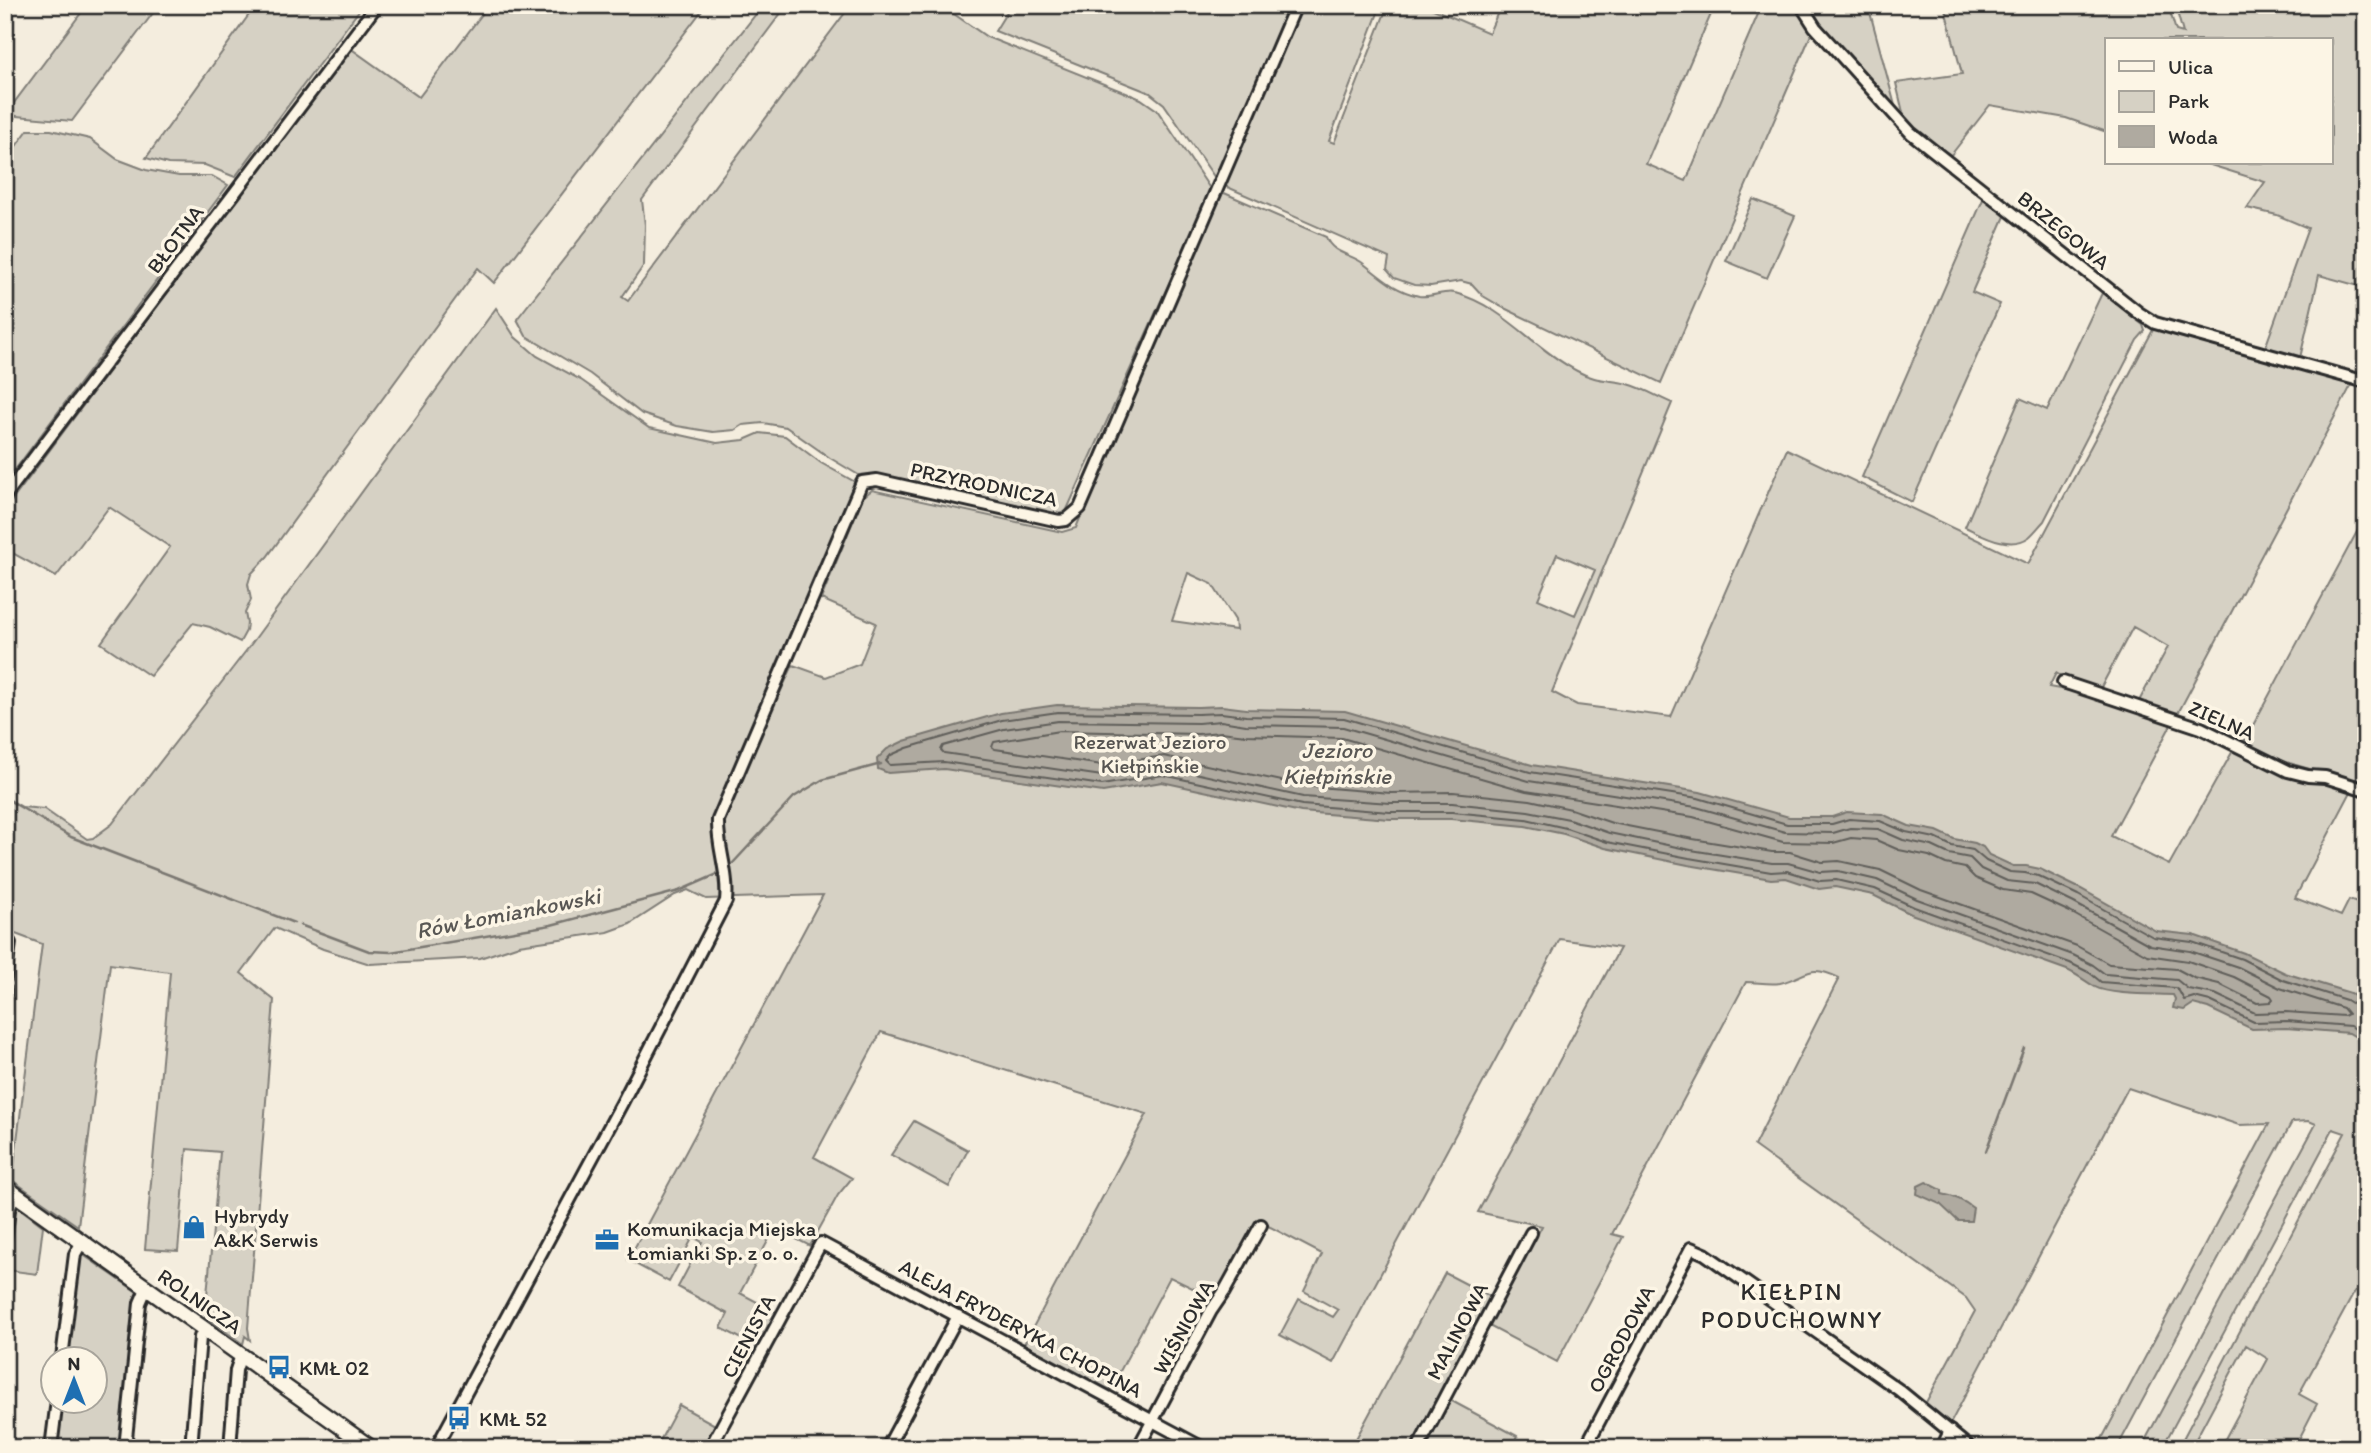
<svg xmlns="http://www.w3.org/2000/svg" width="2371" height="1453" font-family="Itim,sans-serif">
	<style>
		.green { fill: #d6d1c4; stroke: #807e78; stroke-width: 2; fill-rule: evenodd }
		.water { fill: #afaaa0; stroke: #7a7771; stroke-width: 2 }
		.lines { fill: none; stroke-linecap: round; stroke-linejoin: round }
		.shore { stroke: #605e5a; stroke-width: 2 }
		.stream { stroke: #7a7771; stroke-width: 2.5 }
		.street-casing { stroke: #2b2b2b; stroke-width: 16 }
		.secondary-casing { stroke: #2b2b2b; stroke-width: 19 }
		.street { stroke: #fcf5e5; stroke-width: 10 }
		.secondary { stroke: #fcf5e5; stroke-width: 14 }
		.labels { text-anchor: middle; dominant-baseline: central; stroke-width: 7; stroke-linejoin: round; paint-order: stroke }
		.street-label { font-size: 21px; fill: #2b2b2b; stroke: #fcf5e5 }
		.park-label { font-size: 21px; fill: #565451; stroke: #fcf5e5 }
		.poi-label { font-size: 21px; fill: #2b2b2b; stroke: #fcf5e5; text-anchor: start }
		.water-label { font-size: 23px; font-style: italic; fill: #595754; stroke: #fcf5e5 }
		.quarter-label { font-size: 24px; letter-spacing: 2px; fill: #2b2b2b; stroke: #fcf5e5 }
	</style>
	<rect width="100%" height="100%" fill="#f4edde"/>
	<filter id="ink" filterUnits="userSpaceOnUse"><feTurbulence type="fractalNoise" baseFrequency=".0143" numOctaves="2"/><feDisplacementMap in="SourceGraphic" scale="14" xChannelSelector="R" yChannelSelector="G"/><feConvolveMatrix kernelMatrix="1 2 1 2 8 2 1 2 1" color-interpolation-filters="sRGB"/></filter>
	<g filter="url(#ink)">
		<!-- green -->
		<g class="green">
			<path d="M87,5H159L72,121L5,115Z"/>
			<path d="M256,5H363L235,177L205,165L168,164L146,158Z"/>
			<path d="M489,5H706L494,283L478,268L267,557L251,574L248,584L251,600L245,613L247,623L246,631L240,642L210,627L193,623L150,676L101,643L170,547L109,507L56,577L5,549V510L350,48L419,97Z"/>
			<path d="M763,5H787L642,200L645,225L644,265L622,297L628,301L851,5H941L987,37L1141,99L1157,110L1211,190L1065,514H1055L931,488L878,475L862,477L830,458L786,427L763,423L743,425L735,430L713,432L677,426L642,414L590,374L526,336L517,319Z"/>
			<path d="M1011,5H1290L1215,178L1164,104L1150,93L995,31Z"/>
			<path d="M1301,5H1381L1329,141L1334,143L1388,5H1424L1489,33L1501,5H1715L1646,164L1686,181L1762,5H1795L1813,30L1661,383L1502,307L1483,296L1472,284L1461,281L1431,286L1414,285L1394,278L1387,270L1389,258L1225,186Z"/>
			<path d="M1806,5H1868L1897,113L1810,12Z"/>
			<path d="M1944,5H2168L2176,31L2183,33L2175,5H2366V288L2319,275L2300,358L2265,348L2308,228L2277,215L2247,208L2265,182L2204,163H2331V40H2107V132L2066,118L1990,105L1951,155L1910,127L1905,121L1896,83L1962,74Z"/>
			<path d="M28,130H51L90,139L117,159L146,170L179,176H212L228,185L5,483V161Z"/>
			<path d="M1222,192L1326,237C1332,254 1352,254 1364,264C1382,278 1395,291 1419,296C1431,298 1445,290 1455,293C1504,306 1534,349 1577,371C1597,382 1608,379 1628,384C1643,388 1658,397 1672,403L1552,692L1577,705L1671,717L1787,449L2028,564L2154,328L2352,384L2176,717L2138,703L2168,647L2133,627L2100,689L2067,680L2056,673L2049,687L2097,696L2171,725L2111,836L2169,865L2235,747L2256,762L2285,775L2353,788L2295,898L2341,916L2349,900L2360,904L2366,895V1271L2299,1394L2317,1404L2299,1439L2302,1448H2220L2268,1359L2246,1345L2191,1448H2178L2345,1133L2333,1129L2162,1448H2141L2316,1124L2309,1121L2292,1122L2117,1448H2097L2269,1124L2239,1125L2128,1088L1949,1426L1924,1406L1975,1311L1966,1298L1754,1146L1839,978C1808,963 1808,976 1780,983C1770,985 1757,982 1746,982L1612,1234L1623,1237L1557,1362L1489,1326L1542,1226L1478,1212L1620,948L1560,939L1333,1363L1280,1335L1299,1299L1333,1317L1338,1310L1304,1291L1322,1254L1257,1220L1215,1299L1170,1277L1110,1390L1024,1344L1147,1114L881,1032L814,1157L852,1178L838,1195L810,1246L775,1228L740,1293L778,1313L759,1348L721,1328L728,1314L678,1287L702,1242L693,1237L669,1282L628,1260L823,895L706,899L688,890L675,895L630,924L608,932L519,945L480,958L370,964L323,949L275,928L241,973L274,1000L248,1328L250,1340L245,1336L243,1344L205,1317L220,1152L187,1149L178,1251L145,1249L170,972L110,964L78,1226L12,1180L42,944L5,930V797L22,807L44,809L87,839L93,838L112,824L249,647L496,308L515,337L537,356L581,380L649,428L717,443L744,440L760,433L785,436L821,463L855,482L764,701L779,695L793,665L826,677L860,664L876,623L821,599L863,497L872,490L1062,532L1076,528L1147,356ZM1557,554L1595,570L1575,615L1538,599ZM1188,573L1212,584L1235,620L1236,630L1172,621Z"/>
			<path d="M1984,197L2006,214L1972,292L2000,304L1912,502L1862,477Z"/>
			<path d="M1753,199L1795,216L1767,278L1726,261Z"/>
			<path d="M2102,293L2143,325L2145,331L2137,340L2044,521C2039,526 2034,533 2029,537C2010,551 1983,535 1965,527L2020,398L2047,410Z"/>
			<path d="M2366,515V786C2323,770 2283,767 2244,742Z"/>
			<path d="M914,1121L968,1150L949,1187L891,1155Z"/>
			<path d="M14,1204L43,1226L37,1274L6,1270Z"/>
			<path d="M79,1252L137,1292L121,1448H55L61,1401L94,1400V1358H66Z"/>
			<path d="M1445,1273L1495,1299L1416,1448H1351Z"/>
			<path d="M1450,1400L1517,1436L1511,1448H1424Z"/>
			<path d="M679,1405L717,1426L706,1448H656Z"/>
		</g>
		<!-- water -->
		<g class="water">
			<path d="M1057,705L1198,707L1222,706L1246,709L1345,711L1532,765L1700,792L1789,817H1832L1847,812L1882,814L1909,826L1937,831L1954,839L1975,843L1983,847L1989,855L2013,866H2026L2040,869L2081,889L2156,931L2193,935L2244,953L2285,973L2350,993L2366,1005V1043L2349,1033L2286,1028L2252,1029L2208,1008L2193,1004L2184,1010L2173,1008L2175,999L2173,995C2156,994 2109,995 2095,987C2085,981 2078,975 2067,970L1911,914L1873,895L1835,887L1819,889L1786,878L1771,879L1688,865L1605,848L1564,834L1525,826L1451,819H1390L1301,812L1162,782L1103,792L944,769L888,773L878,769L877,759L887,749L904,741L1001,713Z"/>
			<path d="M1926,1182L1942,1190V1194C1954,1196 1963,1200 1973,1208L1971,1221H1958L1940,1204L1917,1194L1918,1186Z"/>
		</g>
		<g class="lines">
			<!-- shore -->
			<g class="shore">
				<path d="M1058,721L1198,723L1221,721L1246,725L1343,727L1529,781L1696,807L1785,832L1833,833L1850,828L1878,829L1903,840L1932,846L1949,854L1970,858L1981,869L2007,881L2035,884L2074,903L2150,945L2190,951L2238,967L2280,988L2343,1008L2348,1014L2344,1016L2286,1012L2255,1013L2215,994L2188,989L2177,980L2105,974L2093,965L2073,955L1917,899L1877,880L1838,871L1820,872L1788,863H1772L1691,850L1609,833L1569,819L1528,811L1452,803H1391L1303,797L1163,766L1102,776L944,753L941,750L943,746L1004,729Z"/>
				<path d="M1059,731L1198,734L1221,732L1246,735L1342,738L1526,791L1693,817L1783,842L1833,843L1851,838L1876,840L1899,850L1929,856L1946,864L1965,868L1975,878L2003,890L2031,894L2070,912L2147,955L2188,961L2234,977L2271,996L2273,999L2270,1002L2257,1003L2219,984L2194,978L2177,969L2109,964L2077,946L1921,890L1880,870L1839,861L1822,862L1790,852H1772L1693,839L1612,823L1571,809L1530,800L1453,792L1391,793L1305,786L1164,756L1102,765L995,749L992,747L994,742Z"/>
				<path d="M2366,1009H2360L2346,1000L2283,980L2242,959L2192,942L2153,937L2078,895L2038,876L2025,873L2010,872L1986,861L1973,850L1952,846L1935,838L1906,832L1880,821L1849,819L1832,824H1787L1698,798L1530,772L1344,718L1246,716L1221,713L1198,714L1058,712L1002,720L907,748L891,755L886,761L890,765L944,762L1102,785L1163,775L1302,805L1390,812H1452L1526,819L1566,828L1607,842L1689,858L1771,872L1787,871L1820,881L1836,880L1875,889L1914,907L2070,963L2090,973L2101,982L2175,988L2179,991L2184,1000L2194,997L2210,1001L2254,1022L2286,1021L2350,1026L2366,1035"/>
			</g>
			<!-- stream -->
			<g class="stream">
				<path d="M5,798L71,837L294,923"/>
				<path d="M733,863L794,797L822,780L881,764"/>
				<path d="M300,925L369,951L391,952L551,925L679,891L720,873"/>
				<path d="M1986,1151L2024,1048"/>
			</g>
			<!-- street casing -->
			<g class="street-casing">
				<g id="street">
					<path d="M1801,5L1815,27L1911,133L2139,313L2155,323L2366,382"/>
					<path d="M5,496L377,5"/>
					<path d="M2063,682L2201,728L2288,771L2308,776L2325,777L2366,790"/>
					<path d="M5,979L10,943"/>
					<path d="M5,989V1009"/>
					<path d="M5,1239L9,1210L15,1194"/>
					<path d="M62,1358L75,1254L82,1242"/>
					<path d="M51,1448L57,1400"/>
					<path d="M125,1448L140,1303L146,1289"/>
					<path d="M191,1448L200,1337L204,1329"/>
					<path d="M230,1448L236,1370L241,1355"/>
					<path d="M436,1448L622,1103L726,901C729,873 717,847 718,820L862,482L877,480L1059,521L1066,520L1080,508L1296,5"/>
					<path d="M710,1448L821,1243L1203,1448"/>
					<path d="M887,1448L958,1316"/>
					<path d="M1138,1448L1211,1311L1224,1292L1261,1225"/>
					<path d="M1418,1448L1531,1233"/>
					<path d="M1585,1448L1691,1248L1705,1254L1899,1390L1970,1448"/>
					<path d="M1942,1448L1950,1431"/>
				</g>
			</g>
			<!-- secondary casing -->
			<g class="secondary-casing">
				<path id="secondary" d="M5,1187L371,1448"/>
			</g>
			<!-- street -->
			<use href="#street" class="street"/>
			<!-- secondary -->
			<use href="#secondary" class="secondary"/>
		</g>
	</g>
	<!-- icons -->
	<defs>
		<g id="shop-bare" transform="scale(1.89)"><path d="M-5-2.5h2.3a2.7 3.5 0 0 1 5.4 0H5L5.5 6h-11ZM-1.5-2.5h3a1.5 2.3 0 0 0-3 0Z" fill="#1f6fb2" stroke="#fcf5e5" stroke-width="2.5" paint-order="stroke"/></g>
		<g id="office-bare" transform="scale(1.89)"><path d="M-6-3h4V-5.5h4V-3h4V5H-6ZM-1-4.5V-3h2v-1.5ZM-6 0V1H6V0Z" fill="#1f6fb2" stroke="#fcf5e5" stroke-width="2.5" paint-order="stroke"/></g>
		<g id="bus-bare" transform="scale(1.89)"><path d="M-5-6H5V4H4V6H2V4H-2V6H-4V4H-5ZM-3.5-4V0h7V-4ZM-3.5 1.2v1.5H-2V1.2ZM2 1.2v1.5H3.5V1.2Z" fill="#1f6fb2" stroke="#fcf5e5" stroke-width="2.5" paint-order="stroke"/></g>
	</defs>
	<g fill-rule="evenodd">
		<use href="#shop-bare" x="194" y="1227"/>
		<use href="#office-bare" x="607" y="1240"/>
		<use href="#bus-bare" x="279" y="1367"/>
		<use href="#bus-bare" x="459" y="1418"/>
	</g>
	<g class="labels">
		<!-- street labels -->
		<g class="street-label">
			<text transform="translate(2064 230) rotate(39)">BRZEGOWA</text>
			<text transform="translate(175 239) rotate(-53)">BŁOTNA</text>
			<text transform="translate(984 484) rotate(12)">PRZYRODNICZA</text>
			<text transform="translate(2222 720) rotate(24)">ZIELNA</text>
			<text transform="translate(200 1301) rotate(35)">ROLNICZA</text>
			<text transform="translate(1183 1327) rotate(-61)">WIŚNIOWA</text>
			<text transform="translate(1021 1328) rotate(28)">ALEJA FRYDERYKA CHOPINA</text>
			<text transform="translate(1457 1331) rotate(-62)">MALINOWA</text>
			<text transform="translate(748 1336) rotate(-62)">CIENISTA</text>
			<text transform="translate(1621 1339) rotate(-62)">OGRODOWA</text>
		</g>
		<!-- park labels -->
		<g class="park-label">
			<text x="1150" y="741">Rezerwat Jezioro<tspan x="1150" dy="24">Kiełpińskie</tspan></text>
		</g>
		<!-- poi labels -->
		<g class="poi-label">
			<text x="214" y="1215">Hybrydy<tspan x="214" dy="24">A&amp;K Serwis</tspan></text>
			<text x="627" y="1228">Komunikacja Miejska<tspan x="627" dy="24">Łomianki Sp. z o. o.</tspan></text>
			<text x="299" y="1367">KMŁ 02</text>
			<text x="479" y="1418">KMŁ 52</text>
		</g>
		<!-- water labels -->
		<g class="water-label">
			<text x="1337" y="750">Jezioro<tspan x="1337" dy="26">Kiełpińskie</tspan></text>
			<text transform="translate(508 913) rotate(-11)">Rów Łomiankowski</text>
		</g>
		<!-- quarter labels -->
		<g class="quarter-label">
			<text x="1792" y="1291">KIEŁPIN<tspan x="1792" dy="28">PODUCHOWNY</tspan></text>
		</g>
	</g>
	<!-- margin -->
	<rect width="2371" height="1453" fill="none" stroke="#fcf5e5" stroke-width="28"/>
	<rect x="14" y="14" width="2343" height="1425" fill="none" stroke="#2b2b2b" stroke-width="2.5" filter="url(#ink)"/>
	<!-- legend -->
	<rect x="2105" y="38" width="228" height="126" fill="#fcf5e5" stroke="#a8a49b" stroke-width="2"/>
	<rect x="2119" y="61" width="35" height="10" fill="#fcf5e5" stroke="#a8a49b" stroke-width="2"/>
	<text x="2168" y="74" font-size="21" fill="#2b2b2b">Ulica</text>
	<rect x="2119" y="91" width="35" height="21" fill="#d6d1c4" stroke="#a8a49b" stroke-width="2"/>
	<text x="2168" y="108" font-size="21" fill="#2b2b2b">Park</text>
	<rect x="2119" y="126" width="35" height="21" fill="#afaaa0" stroke="#a8a49b" stroke-width="2"/>
	<text x="2168" y="144" font-size="21" fill="#2b2b2b">Woda</text>
	<!-- north arrow -->
	<g transform="translate(74 1380)"><circle r="33" fill="#fcf5e5" stroke="#a8a49b" stroke-width="2"/>
	<path d="M0-5L12 26L0 18L-12 26Z" fill="#1f6fb2"/>
	<text y="-10" font-size="19" font-weight="bold" text-anchor="middle" fill="#2b2b2b">N</text>
	</g>
</svg>
